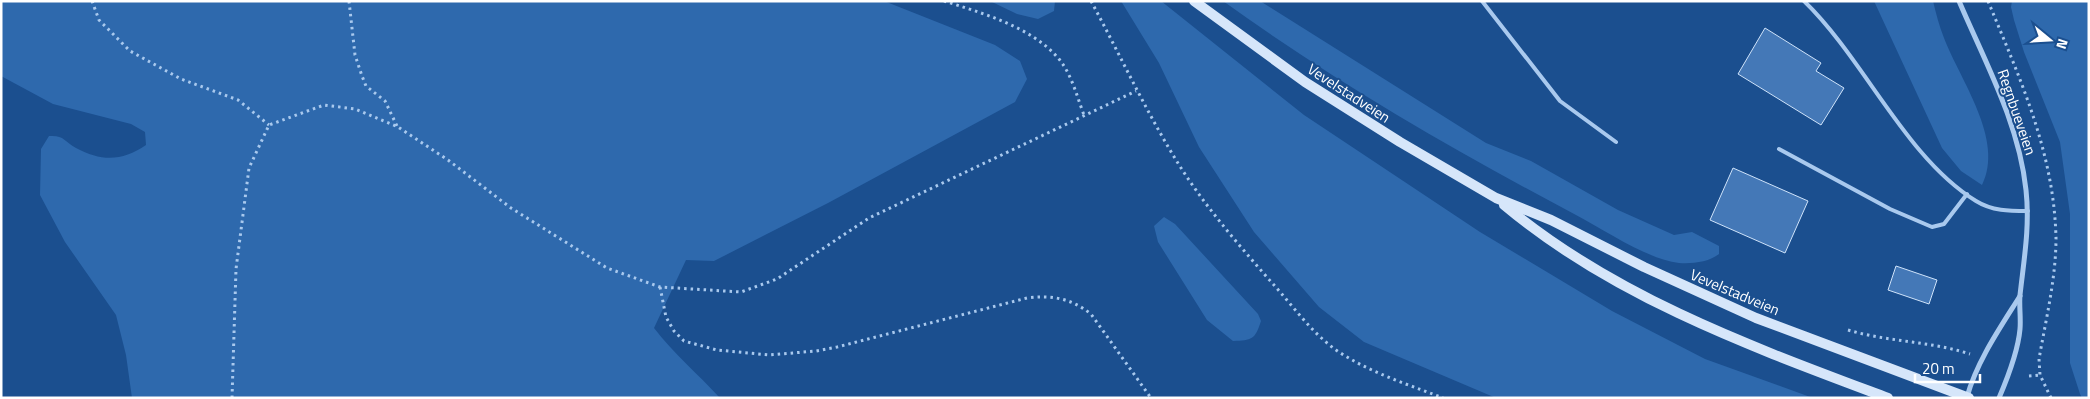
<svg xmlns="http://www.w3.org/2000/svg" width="2090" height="399" font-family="'Titillium Web',sans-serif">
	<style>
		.green { fill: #2e69ad }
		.building { fill: #4478b7; stroke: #cfe3fa }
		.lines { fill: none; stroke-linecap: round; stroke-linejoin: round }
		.path { stroke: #a9c9ee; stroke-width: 3; stroke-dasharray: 2.5 4; stroke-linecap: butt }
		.lane { stroke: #a9c9ee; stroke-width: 4 }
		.street { stroke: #a9c9ee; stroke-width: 5 }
		.secondary { stroke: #d6e6fa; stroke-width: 10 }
		.labels { text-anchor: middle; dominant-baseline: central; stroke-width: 4; stroke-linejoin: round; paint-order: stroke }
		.street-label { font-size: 15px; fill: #fff; stroke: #1b4f8f }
	</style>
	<rect width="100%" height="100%" fill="#1b4f8f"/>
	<!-- green -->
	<g class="green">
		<path d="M1,1H884L995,45L1020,61L1027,79L1015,102L828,203L714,261L686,260L654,328C674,354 698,374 720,398H132L126,355L116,315L65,242L40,195L41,149L49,136C64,135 64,141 76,148C102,162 123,161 146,145L145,132L131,124L53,104L1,76Z"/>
		<path d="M990,1H1055L1054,11L1038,19L1017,14Z"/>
		<path d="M1121,1H1161L1304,115L1480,232L1612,311L1705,359L1813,398H1496L1364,342L1319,307L1254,232L1199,147L1159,63Z"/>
		<path d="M1223,1H1260L1486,143L1531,161L1618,210L1674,235L1692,232L1719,246V254C1709,262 1692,264 1679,263C1647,259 1606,231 1576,215C1455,151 1335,82 1223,1Z"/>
		<path d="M1874,1H1933C1936,13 1939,26 1944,38C1960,80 2005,140 1982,185L1961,171L1942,148Z"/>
		<path d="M2012,1H2089V398H2082L2080,394L2070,363V214L2060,142L2024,52L2014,20L2011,7Z"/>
		<path d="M1164,217L1175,224L1258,314L1261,321C1255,340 1252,340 1233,341L1207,320L1158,242L1154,226Z"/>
	</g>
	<!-- building -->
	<g class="building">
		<path d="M1765,28L1821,63L1816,71L1844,88L1821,125L1738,74Z"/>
		<path d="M1733,168L1808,201L1785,253L1710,220Z"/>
		<path d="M1896,266L1937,280L1929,304L1888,290Z"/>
	</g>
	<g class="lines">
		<!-- path -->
		<g class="path">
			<path d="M92,1L99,20L130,51L181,79L238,100L269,125"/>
			<path d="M349,1L355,55L362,76L366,86L385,101L397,126"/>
			<path d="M944,1C982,13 1032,27 1059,59C1072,75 1077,97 1084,115"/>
			<path d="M1091,1C1119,53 1143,105 1173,155C1201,202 1237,243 1273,284C1293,306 1311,332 1336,350C1368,372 1407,384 1443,398"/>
			<path d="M1988,1C2020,79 2054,152 2056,238C2056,278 2046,319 2039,359L2040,375L2051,398"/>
			<path d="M660,287L666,317L674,331L684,341L717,350L769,355L816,351L837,347L1027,298C1051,295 1071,298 1091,314L1151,398"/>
			<path d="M1848,330C1888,342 1930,341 1970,354"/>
			<path d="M2029,376L2040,375"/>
			<path d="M232,398L236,269L249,168L269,125L324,105L355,109L398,127L448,160L511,208L607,268L660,287L741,292L777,279L869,218L1136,91"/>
		</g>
		<!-- lane -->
		<g class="lane">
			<path d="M1482,1L1560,101L1616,142"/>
			<path d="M1804,1C1865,60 1905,157 1976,201C1992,211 2009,211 2028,211"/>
			<path d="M1779,149L1890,209L1932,227L1944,224L1967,194"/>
		</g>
		<!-- street -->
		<g class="street">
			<path d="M1959,1C1985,62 2019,123 2026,190C2030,226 2024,259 2020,295C2019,306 2021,318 2020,329C2018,352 2008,377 1999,398"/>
			<path d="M1967,397C1977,361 2000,328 2020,296"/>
		</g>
		<!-- secondary -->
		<g class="secondary">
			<path d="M1194,1L1305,82L1400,142L1496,198L1551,220L1644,267L1756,318L1969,398"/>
			<path d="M1504,205C1615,298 1755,348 1888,398"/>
		</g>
	</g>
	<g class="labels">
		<!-- street labels -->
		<g class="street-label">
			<text transform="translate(1349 93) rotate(33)">Vevelstadveien</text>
			<text transform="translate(2017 112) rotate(71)">Regnbueveien</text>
			<text transform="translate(1735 292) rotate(23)">Vevelstadveien</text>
		</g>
	</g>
	<!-- border -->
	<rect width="2090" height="399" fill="none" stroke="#ffffff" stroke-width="5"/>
	<!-- north arrow -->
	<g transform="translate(2050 40) rotate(108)" stroke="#1b4f8f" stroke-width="4" paint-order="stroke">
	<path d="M0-4L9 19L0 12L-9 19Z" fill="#ffffff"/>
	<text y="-8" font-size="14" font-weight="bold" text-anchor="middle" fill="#ffffff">N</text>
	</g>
	<!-- scale -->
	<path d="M1915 374v8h65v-8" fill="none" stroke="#ffffff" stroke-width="2.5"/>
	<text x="1922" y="374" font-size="15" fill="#ffffff" stroke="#1b4f8f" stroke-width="4" paint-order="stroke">20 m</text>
</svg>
